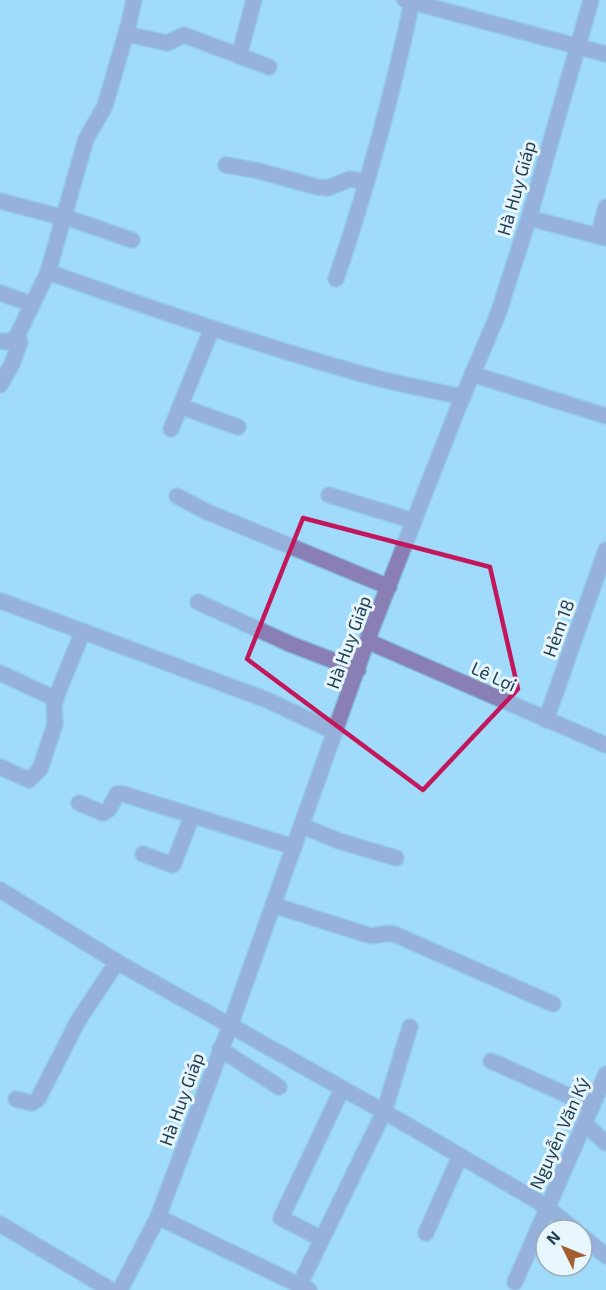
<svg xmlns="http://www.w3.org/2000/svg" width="606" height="1290" font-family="'Exo 2',sans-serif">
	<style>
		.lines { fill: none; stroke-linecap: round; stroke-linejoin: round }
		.minor-casing { stroke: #84b8d5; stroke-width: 18 }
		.minor { stroke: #897fb4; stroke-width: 15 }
		.marked { fill: none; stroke: #c2185b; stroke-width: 4.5; stroke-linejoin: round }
		.labels { text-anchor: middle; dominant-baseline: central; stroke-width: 6; stroke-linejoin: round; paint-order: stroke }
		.street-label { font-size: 18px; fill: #1f3e4f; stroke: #e7f5fd }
	</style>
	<rect width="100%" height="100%" fill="#a0dbfb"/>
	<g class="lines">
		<!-- minor casing -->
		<g class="minor-casing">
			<g id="minor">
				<path d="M405,0L606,54"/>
				<path d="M126,34L167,43L184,35L269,67"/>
				<path d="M239,56L254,0"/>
				<path d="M226,165L259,171L317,187L328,188L350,179L367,182"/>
				<path d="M0,201L65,218"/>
				<path d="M65,217L132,240"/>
				<path d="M529,218L606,238"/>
				<path d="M598,236L606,207"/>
				<path d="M48,272C155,310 263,347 373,377C403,385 433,390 462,397"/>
				<path d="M336,279C367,188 392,96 412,2"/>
				<path d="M0,293L32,304"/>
				<path d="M0,341L9,342L17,336L48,272L86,139L105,106L129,23L134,0"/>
				<path d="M472,374L606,416"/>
				<path d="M0,385L12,364L20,342L17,336"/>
				<path d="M180,406L238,427"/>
				<path d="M171,429L212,328"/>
				<path d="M329,495L414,521"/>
				<path d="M177,496L205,511L389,587"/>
				<path d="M1,601L267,700L335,732"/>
				<path d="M198,602L290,644L358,670"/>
				<path d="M367,641L606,745"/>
				<path d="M0,673L56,699"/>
				<path d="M546,720L606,550"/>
				<path d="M0,767L29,780L40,769L55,724L54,702L83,631"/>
				<path d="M79,803L103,813L109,809L117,794H123L294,847"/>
				<path d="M302,826L339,841L396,858"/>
				<path d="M143,854L173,865L192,816"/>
				<path d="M0,890L117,962L397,1119L544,1205L575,1230"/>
				<path d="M273,905L368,935C377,937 385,932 394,934L553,1004"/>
				<path d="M220,1049L279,1087"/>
				<path d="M491,1061L592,1106"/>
				<path d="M16,1099L32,1103L38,1099L78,1021L117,962"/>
				<path d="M585,1124L606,1143"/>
				<path d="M158,1217L309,1290"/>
				<path d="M0,1224L111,1290"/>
				<path d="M426,1233L460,1156"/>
				<path d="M582,1236L606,1256"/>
				<path d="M322,1239L281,1218L342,1089"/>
				<path d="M515,1282L606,1074"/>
				<path d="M300,1284L384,1112L410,1027"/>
				<path d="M120,1290L158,1217L230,1026L367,641L458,408L498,314L529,218L591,0"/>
			</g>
		</g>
		<!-- minor -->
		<use href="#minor" class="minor"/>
	</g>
	<!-- marked area -->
	<path d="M0 0H606V1290H0ZM303,518L490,567L518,689L423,790L247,659Z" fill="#a0dbfb" fill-opacity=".55" fill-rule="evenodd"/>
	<path class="marked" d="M303,518L490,567L518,689L423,790L247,659Z"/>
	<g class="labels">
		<!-- street labels -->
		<g class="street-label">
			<text transform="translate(516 188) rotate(-74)">Hà Huy Giáp</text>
			<text transform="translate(558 628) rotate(-70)">Hẻm 18</text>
			<text transform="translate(348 642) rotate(-70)">Hà Huy Giáp</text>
			<text transform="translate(494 676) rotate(24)">Lê Lợi</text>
			<text transform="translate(181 1099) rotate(-70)">Hà Huy Giáp</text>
			<text transform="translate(559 1133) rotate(-66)">Nguyễn Văn Ký</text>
		</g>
	</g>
	<!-- north arrow -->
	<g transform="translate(564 1248) rotate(313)"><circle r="28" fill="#e7f5fd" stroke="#97acb7" stroke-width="1.5"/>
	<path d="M0-4.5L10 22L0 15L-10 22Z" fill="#a25e2f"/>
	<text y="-9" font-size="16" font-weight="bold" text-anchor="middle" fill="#1f3e4f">N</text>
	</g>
</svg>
